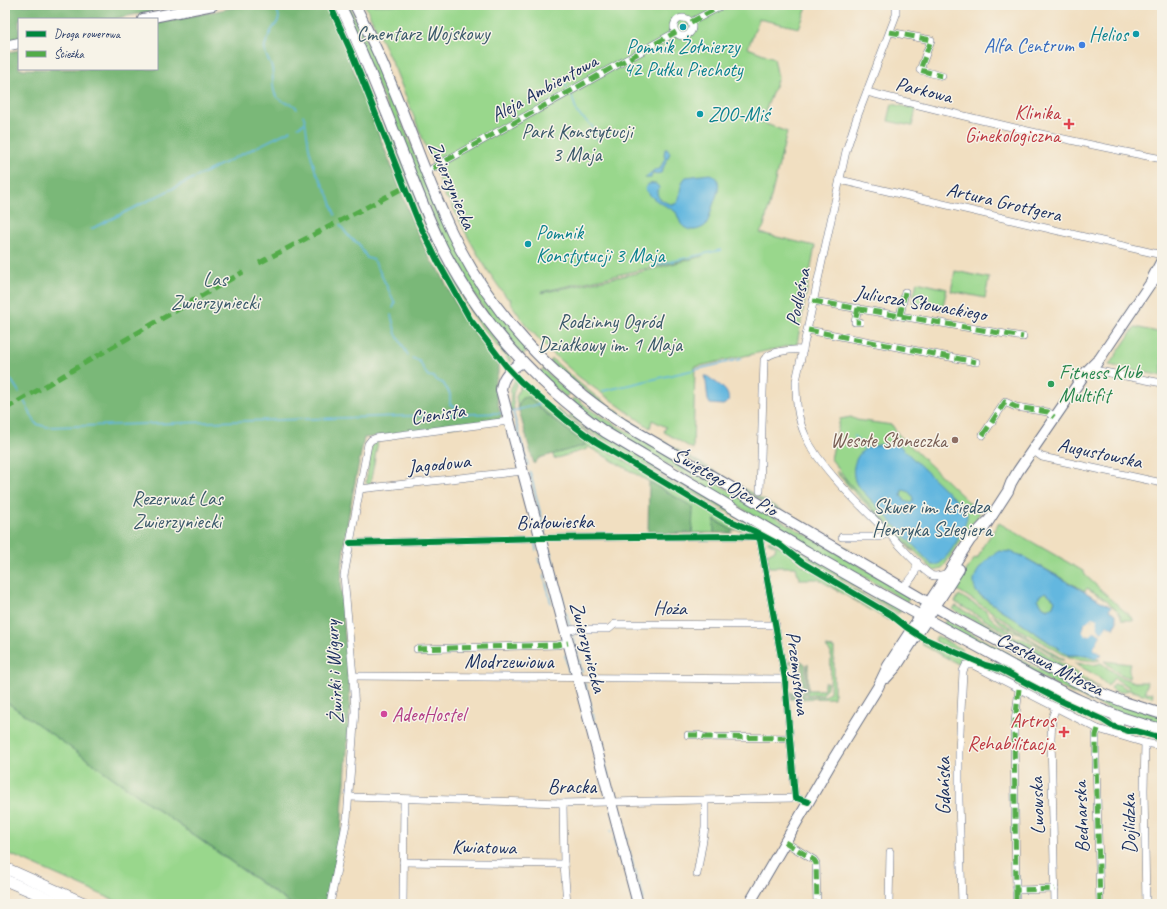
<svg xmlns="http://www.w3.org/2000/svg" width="1167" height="909" font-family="Caveat,sans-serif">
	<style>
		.green { fill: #99d78c; stroke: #5a8375; fill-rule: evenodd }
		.forest { fill: #7ab878; stroke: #4a746b }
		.water { fill: #64b7df; stroke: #40739e; fill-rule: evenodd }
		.pier { fill: #f1dfc1; fill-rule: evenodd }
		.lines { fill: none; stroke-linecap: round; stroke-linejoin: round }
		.stream { stroke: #64b7df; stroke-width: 1.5 }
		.street-casing { stroke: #666d81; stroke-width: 8 }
		.secondary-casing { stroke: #666d81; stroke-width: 12 }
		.primary-casing { stroke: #666d81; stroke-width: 12 }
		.street { stroke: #fff; stroke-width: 7 }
		.secondary { stroke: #fff; stroke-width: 10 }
		.primary { stroke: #fff; stroke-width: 11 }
		.quiet { stroke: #52ab49; stroke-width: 5; stroke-dasharray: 10 5; stroke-linecap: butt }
		.cycleway-casing { stroke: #f7f3e8; stroke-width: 8 }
		.cycleway { stroke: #00873e; stroke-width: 6 }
		.culture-dot { fill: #0f9aa8; stroke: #f7f3e8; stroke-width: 1.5 }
		.shop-dot { fill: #3f7fe0; stroke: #f7f3e8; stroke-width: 1.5 }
		.health-dot { fill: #e0444e; stroke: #f7f3e8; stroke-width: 1.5 }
		.leisure-dot { fill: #2e9e5b; stroke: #f7f3e8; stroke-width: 1.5 }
		.education-dot { fill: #8d6e63; stroke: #f7f3e8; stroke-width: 1.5 }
		.hotel-dot { fill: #d1479c; stroke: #f7f3e8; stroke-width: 1.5 }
		.labels { text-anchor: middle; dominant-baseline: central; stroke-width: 3; stroke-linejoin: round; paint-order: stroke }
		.park-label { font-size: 20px; fill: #3a596a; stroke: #f7f3e8 }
		.culture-label { font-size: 20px; fill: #0d838f; stroke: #f7f3e8; text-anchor: start }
		.shop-label { font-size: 20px; fill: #366cbe; stroke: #f7f3e8; text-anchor: end }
		.street-label { font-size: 20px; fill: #1b2f5e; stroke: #f7f3e8 }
		.health-label { font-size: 20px; fill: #be3a42; stroke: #f7f3e8; text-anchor: end }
		.leisure-label { font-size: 20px; fill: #27864d; stroke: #f7f3e8; text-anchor: start }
		.education-label { font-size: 20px; fill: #785e54; stroke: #f7f3e8; text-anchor: end }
		.hotel-label { font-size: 20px; fill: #b23c85; stroke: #f7f3e8; text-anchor: start }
	</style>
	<rect width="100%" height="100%" fill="#f7f3e8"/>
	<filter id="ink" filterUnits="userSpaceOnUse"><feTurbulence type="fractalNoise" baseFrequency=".025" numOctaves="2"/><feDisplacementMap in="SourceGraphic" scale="8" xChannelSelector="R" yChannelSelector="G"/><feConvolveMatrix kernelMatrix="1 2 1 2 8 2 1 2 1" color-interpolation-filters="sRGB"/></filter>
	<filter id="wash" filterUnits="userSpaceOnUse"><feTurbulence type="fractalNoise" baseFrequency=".012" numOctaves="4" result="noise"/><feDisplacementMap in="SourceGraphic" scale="16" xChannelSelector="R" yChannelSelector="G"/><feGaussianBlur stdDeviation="0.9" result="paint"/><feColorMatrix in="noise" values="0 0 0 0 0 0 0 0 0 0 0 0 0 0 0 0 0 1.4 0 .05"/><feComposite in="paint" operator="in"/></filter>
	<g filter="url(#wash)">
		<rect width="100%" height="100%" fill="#f1dfc1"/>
		<!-- green -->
		<g class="green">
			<path d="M344,5H349L382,74L439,213L525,348V353L523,355L487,314L447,249Z"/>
			<path d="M365,5H815V7L808,5L799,28L759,19L748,48L774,58L778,78L761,122L787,132L764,226L760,233L815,246L797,344L695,367L693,449L664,432L666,427L652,420L650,428L579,377L550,351L526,325L510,302L511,299H508C484,268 467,237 450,201L446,198L395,69ZM703,256L637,273L541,293V292Z"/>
			<path d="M892,104L916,109L912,126L888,121Z"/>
			<path d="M384,114L446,262L474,311L510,357L511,363L483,329L467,306L439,255L420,215L382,115Z"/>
			<path d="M955,271L989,278L985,298L951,291Z"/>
			<path d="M917,282L947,289L942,310L912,303Z"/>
			<path d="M1135,327L1162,333V376L1109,365Z"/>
			<path d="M552,359L578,382L598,398L647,432L850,550L841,547L615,415L550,362Z"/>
			<path d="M543,369L568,392L569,393L566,397L538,374Z"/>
			<path d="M516,378L518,381C512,391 512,398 514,409L510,410L511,388Z"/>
			<path d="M521,384L558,416L596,444L700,505L724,519L744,527L742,530H732L715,520L714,533H692L693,507L587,446V449L554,459L553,454L586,445L544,411L531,399L520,402L518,407L516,397Z"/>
			<path d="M572,399H577L592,411L910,595L907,602L856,572L806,546L600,425L571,400Z"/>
			<path d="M557,409L600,441L726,515L725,517C668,483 609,452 556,410Z"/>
			<path d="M571,414L577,416L901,610L899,613L770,536L642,463L599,437L570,416Z"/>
			<path d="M851,417L857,420L892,425L898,434L980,513L942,569L934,571L849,483L831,459L840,419Z"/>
			<path d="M378,441L370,485H368L366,482L372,445L374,443Z"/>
			<path d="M837,471L913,551V552L852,490L837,473Z"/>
			<path d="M999,523L1083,571L1086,576L1134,620H1122C1119,607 1113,610 1108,601L1087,588L1085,591L1020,555L978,594L1068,655H1087L1100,660L1095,661L1069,658L1030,635L1025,633L959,591L953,590L975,558L977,559L982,550L981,549Z"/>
			<path d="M769,540L789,552L802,565L893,618L888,620L818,579H799L796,567H769L766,555L775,550L776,547L768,542Z"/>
			<path d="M797,557H798L897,615L895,616L803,562Z"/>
			<path d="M1046,592L1055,600L1053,606L1048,609L1043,607L1038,599L1040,595Z"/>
			<path d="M959,595L986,611C991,621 1004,628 1014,634H1008L955,602Z"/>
			<path d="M956,606L1009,637L1022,638L1101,689L1074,676L952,609Z"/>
			<path d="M991,614L1064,660H1061L1019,633L1004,626Z"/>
			<path d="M946,620L1034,667L1066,681L1162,717V723L1114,711L1070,692L943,625Z"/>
			<path d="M937,636L961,649L962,653L936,642L935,639Z"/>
			<path d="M924,640L962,655L960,665L921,644Z"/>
			<path d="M826,647L834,648V698L790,699V697L825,696L830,692L831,653Z"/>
			<path d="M965,656L986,666L998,670L1070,707L1104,722L1105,723L1100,725L1091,721L971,660L965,661Z"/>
			<path d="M788,661L799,662L801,661L805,664V695H790V693H803L802,663H788Z"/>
			<path d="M1104,661L1130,664C1127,669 1131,673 1129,678L1118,673Z"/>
			<path d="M808,663V690H824V683H828L826,690L823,694L807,695V664Z"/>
			<path d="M1074,663L1094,665L1101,663L1120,677L1134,682H1147L1145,692L1153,693L1152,697L1130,690L1120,692L1115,691L1111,688L1114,684H1119L1127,689L1129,687L1114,678L1108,686L1097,676Z"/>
			<path d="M5,701L290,904H123L5,852Z"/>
		</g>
		<!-- forest -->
		<g class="forest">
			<path d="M5,5H183L113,19H19V38L5,41Z"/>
			<path d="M246,5H328L393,170L412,221L431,261L439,270L462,316L498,362V373L494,386L502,420L364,438C354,488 342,538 341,589L350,700L345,782L343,798L341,836L327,904H291L5,701V53L19,50V69H157V23Z"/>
			<path d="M527,397L531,399L544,412L586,445L539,458L534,464L518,407L522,398Z"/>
			<path d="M649,482L693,507L692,533L648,534Z"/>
			<path d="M714,520L732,530V533H714Z"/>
		</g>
		<!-- water -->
		<g class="water">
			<path d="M665,149H667L670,153L662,171L661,173L652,174L651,178H645L654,170L660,169L665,158L664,155Z"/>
			<path d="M710,174C726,179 715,198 712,208C710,213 709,219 707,224C700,231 688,233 681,224C679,220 678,216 676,212C663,203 655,203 645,189L647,185C651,183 657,182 659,188L657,193C658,198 661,200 665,202C686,212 675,187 686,177Z"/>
			<path d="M704,376H707C715,383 731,389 728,402L723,405L710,404L708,400L706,382Z"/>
			<path d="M892,444L900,446L906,452L957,501L967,513C969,524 947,561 937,565H932L857,485C850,472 854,455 867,448C874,445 884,444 892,444ZM902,490C908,490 912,494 913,499L911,503L907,502L901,496Z"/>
			<path d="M999,551L1010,552L1020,555L1111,607L1109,610L1115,614L1117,621L1114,629L1107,625L1103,632L1097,629L1098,627L1095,618L1086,622L1083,627V632L1088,636L1095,631L1101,635L1093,649L1102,655L1094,659L1087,655H1068L978,594C965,578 986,559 999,551ZM1046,592L1055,600L1053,606L1048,609L1043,607L1038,599L1040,595Z"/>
		</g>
		<!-- pier -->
		<path class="pier" d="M1092,617L1097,619L1098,623L1097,629L1102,632L1107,625L1114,629L1113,631L1108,627L1096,648L1103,653L1104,656L1093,649L1101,635L1095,631L1091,635L1086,636L1083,633V629L1085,623ZM1092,619L1096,622L1095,629L1090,633L1087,634L1085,632V627L1088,623Z"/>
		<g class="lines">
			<!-- stream -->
			<g class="stream">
				<path d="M275,6C280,16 281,19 273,28C270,32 267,40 265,45C262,52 270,61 272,68C274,77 271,88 276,96C280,103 289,102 295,106L297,109"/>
				<path d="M564,82L567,87"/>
				<path d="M572,96L577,113L592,126L597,139"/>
				<path d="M303,115L305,120L309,148L315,170L329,196L335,215"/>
				<path d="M298,127L305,123"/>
				<path d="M340,225L350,238L358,243L367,258L374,260L395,303L393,308"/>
				<path d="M91,229L291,130"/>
				<path d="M651,266L721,250"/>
				<path d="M391,315L396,334L408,355"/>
				<path d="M412,358C422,361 420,363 424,370C425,372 427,374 428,376L434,377L437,381L443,383L450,394V405L462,410L463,415"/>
				<path d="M5,376L12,381L19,392"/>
				<path d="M603,391L741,359"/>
				<path d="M24,401L36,424L47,427L502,413"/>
				<path d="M510,412L539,404"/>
				<path d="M513,412L528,465"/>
				<path d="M854,436L865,449"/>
				<path d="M530,472L545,532"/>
				<path d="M535,542L536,550"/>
				<path d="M549,547L554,565"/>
				<path d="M538,558L540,563"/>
				<path d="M555,572L559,587"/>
				<path d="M544,574L551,603"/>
				<path d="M561,592L564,605"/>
				<path d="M566,612L570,627"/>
				<path d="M572,632L573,638"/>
				<path d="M574,640L582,672"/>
				<path d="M565,655L569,672"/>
				<path d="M585,684L592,710"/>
				<path d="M593,714L594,719"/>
				<path d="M596,724L598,734"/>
				<path d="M604,760L611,784"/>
				<path d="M611,830L612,832"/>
				<path d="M624,831L627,840"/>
				<path d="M614,839L617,849"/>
				<path d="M630,851V853"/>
				<path d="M631,856L633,866"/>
				<path d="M635,870L644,899"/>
			</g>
		</g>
	</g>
	<g filter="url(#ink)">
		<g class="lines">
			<!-- street casing -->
			<g class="street-casing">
				<g id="street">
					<path d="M896,5V15L891,28L856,120L846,151L796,381C796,400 797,417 805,435C821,471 866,510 894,539C903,549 920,568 931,575C936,578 943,574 949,573"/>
					<circle cx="683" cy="27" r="9"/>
					<path d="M691,22L723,5"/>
					<path d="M890,32L931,40L920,70L942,76"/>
					<path d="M867,92C965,117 1063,140 1162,159"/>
					<path d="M433,168L676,32"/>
					<path d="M840,180L1162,255"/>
					<path d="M813,301L1023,337"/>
					<path d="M858,308L855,322H860"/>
					<path d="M900,316L905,292"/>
					<path d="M808,330L976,362"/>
					<path d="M1091,372L1099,371L1162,383"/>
					<path d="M983,435L1005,402L1016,407L1048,412L1054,417"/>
					<path d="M1032,450L1042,457L1162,483"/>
					<path d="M360,489L523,471"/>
					<path d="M760,491L764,360C769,351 793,349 803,350"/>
					<path d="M842,537H880L888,533"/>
					<path d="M350,543L540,538L733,536L758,537L760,540L785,679L795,798H797L808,802"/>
					<path d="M902,587C911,581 917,574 917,562"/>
					<path d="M565,631L575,629H609L615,624L776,625"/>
					<path d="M417,649L557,645L568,643"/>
					<path d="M353,676L785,679"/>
					<path d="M1019,689L1014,730L1016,890L1055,889"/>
					<path d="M1112,714L1120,726L1117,735"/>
					<path d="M1098,729L1096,735V761L1100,904"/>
					<path d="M688,735H698L704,737L790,738"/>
					<path d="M1145,743L1144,790L1146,904"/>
					<path d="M349,797L563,803L795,798"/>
					<path d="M563,803L564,864L567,904"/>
					<path d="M785,842L814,860L816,863L817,904"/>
					<path d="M403,862L564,864"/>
					<path d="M697,874L705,828V801"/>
					<path d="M1016,890V904"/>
					<path d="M330,904L347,819L355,711L353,676L344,576L368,444L371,440L376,438L509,421"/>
					<path d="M403,904L404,799"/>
					<path d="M889,904L890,852"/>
					<path d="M962,904L959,800V752L963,671L966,665H973L1098,729L1145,743L1162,746"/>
					<path d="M1055,904L1051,738L1052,718L1056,707"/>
				</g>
			</g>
			<!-- secondary casing -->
			<g class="secondary-casing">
				<g id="secondary">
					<path d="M340,5C365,55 384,107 405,159C417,190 429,221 444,251C482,324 538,385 605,432C726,504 845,576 969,642C1031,675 1093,714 1162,729"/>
					<path d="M355,5C367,29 379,54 389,79C411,130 428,183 452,233C490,311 550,377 623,424L951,616L1039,663L1095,691L1124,702L1162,714"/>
					<path d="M143,19L213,5"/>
					<path d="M5,46L19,43"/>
					<path d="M1153,277L1162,260"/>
					<path d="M523,362C511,368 502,376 501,390L638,904"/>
					<path d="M1094,367L1150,284L1162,271"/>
					<path d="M984,528L1008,491L1011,483L1018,471L1086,372L1097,361"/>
					<path d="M886,678L896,667L959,569"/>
					<path d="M749,904L834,758L878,687L888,666L902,644L970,540L987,522"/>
				</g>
			</g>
			<!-- primary casing -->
			<g class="primary-casing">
				<g id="primary">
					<path d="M5,868L86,904"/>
					<path d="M5,880L61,904"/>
				</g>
			</g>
			<!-- street -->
			<use href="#street" class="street"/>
			<!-- secondary -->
			<use href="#secondary" class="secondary"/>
			<!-- primary -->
			<use href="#primary" class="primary"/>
			<!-- quiet -->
			<g class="quiet">
				<path d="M691,22L723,5"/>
				<path d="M890,32L931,40L920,70L942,76"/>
				<path d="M433,168L676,32"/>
				<path d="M259,263L407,186"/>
				<path d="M813,301L1023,337"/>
				<path d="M858,308L855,322H860"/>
				<path d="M900,316L905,292"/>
				<path d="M808,330L976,362"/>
				<path d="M5,409L243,272"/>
				<path d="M983,435L1005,402L1016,407L1048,412L1054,417"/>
				<path d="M417,649L557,645L568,643"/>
				<path d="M1019,689L1014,730L1016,890L1055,889"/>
				<path d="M1098,729L1096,735V761L1100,904"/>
				<path d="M688,735H698L704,737L790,738"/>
				<path d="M785,842L814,860L816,863L817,904"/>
				<path d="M1016,890V904"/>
			</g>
			<!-- cycleway casing -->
			<g class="cycleway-casing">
				<g id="cycleway">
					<path d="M330,5L352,54L418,221L438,262L470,319L506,366L521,382L566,420L596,442L724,518L754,531L780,545L803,563L891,615L906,627L923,638L985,665L1000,669L1059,700L1103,720L1112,726L1128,731H1136L1162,738"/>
					<path d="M350,543L540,538L733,536L758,537L760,540L785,679L795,798H797L808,802"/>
				</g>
			</g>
			<!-- cycleway -->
			<use href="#cycleway" class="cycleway"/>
		</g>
	</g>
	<!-- markers -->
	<g class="culture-dot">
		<circle cx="683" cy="27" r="4"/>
		<circle cx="1136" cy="34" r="4"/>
		<circle cx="700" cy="114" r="4"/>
		<circle cx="528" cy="244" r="4"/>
	</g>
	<circle class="shop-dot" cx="1082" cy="45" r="4"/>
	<g class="health-dot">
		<path d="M1067 118h4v4h4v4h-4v4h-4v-4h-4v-4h4z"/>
		<path d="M1062 726h4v4h4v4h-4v4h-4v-4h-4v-4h4z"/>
	</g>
	<circle class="leisure-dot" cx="1051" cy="384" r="4"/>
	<circle class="education-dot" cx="955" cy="440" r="4"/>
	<circle class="hotel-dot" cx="384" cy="714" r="4"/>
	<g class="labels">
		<!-- park labels -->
		<g class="park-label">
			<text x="423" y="33">Cmentarz Wojskowy</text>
			<text x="577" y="131">Park Konstytucji<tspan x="577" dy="23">3 Maja</tspan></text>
			<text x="215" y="279">Las<tspan x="215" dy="23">Zwierzyniecki</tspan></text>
			<text x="610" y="321">Rodzinny Ogród<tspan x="610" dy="23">Działkowy im. 1 Maja</tspan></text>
			<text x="177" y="498">Rezerwat Las<tspan x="177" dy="23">Zwierzyniecki</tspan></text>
			<text x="932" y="506">Skwer im. księdza<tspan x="932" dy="23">Henryka Szlegiera</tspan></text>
		</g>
		<!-- culture labels -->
		<g class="culture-label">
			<text x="1128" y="34" text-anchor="end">Helios</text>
			<text x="683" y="46" text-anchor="middle">Pomnik Żołnierzy<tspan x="683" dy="23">42 Pułku Piechoty</tspan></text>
			<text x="708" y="114">ZOO-Miś</text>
			<text x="536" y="232">Pomnik<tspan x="536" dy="23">Konstytucji 3 Maja</tspan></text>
		</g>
		<!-- shop labels -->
		<g class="shop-label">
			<text x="1074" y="45">Alfa Centrum</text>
		</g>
		<!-- street labels -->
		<g class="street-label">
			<text transform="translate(544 88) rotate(-29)">Aleja Ambientowa</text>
			<text transform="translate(924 90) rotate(14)">Parkowa</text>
			<text transform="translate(452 185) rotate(67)">Zwierzyniecka</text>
			<text transform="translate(1004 202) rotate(13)">Artura Grottgera</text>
			<text transform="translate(798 297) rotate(-78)">Podleśna</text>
			<text transform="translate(921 303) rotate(10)">Juliusza Słowackiego</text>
			<text transform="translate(438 414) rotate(-8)">Cienista</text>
			<text transform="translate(1100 453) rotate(12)">Augustowska</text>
			<text transform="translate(439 464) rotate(-6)">Jagodowa</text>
			<text transform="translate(725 482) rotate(30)">Świętego Ojca Pio</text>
			<text transform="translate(555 522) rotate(-1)">Białowieska</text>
			<text transform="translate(670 608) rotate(1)">Hoża</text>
			<text transform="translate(588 647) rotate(75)">Zwierzyniecka</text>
			<text x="509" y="661">Modrzewiowa</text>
			<text transform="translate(1050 664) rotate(27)">Czesława Miłosza</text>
			<text transform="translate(334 672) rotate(-93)">Żwirki i Wigury</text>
			<text transform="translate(798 673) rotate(83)">Przemysłowa</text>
			<text x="572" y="786">Bracka</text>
			<text transform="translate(943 786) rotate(-90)">Gdańska</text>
			<text transform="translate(1037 806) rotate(-92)">Lwowska</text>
			<text transform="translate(1081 817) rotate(-92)">Bednarska</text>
			<text transform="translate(1129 824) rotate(-91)">Dojlidzka</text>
			<text transform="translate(484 847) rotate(1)">Kwiatowa</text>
		</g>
		<!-- health labels -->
		<g class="health-label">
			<text x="1060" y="112">Klinika<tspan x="1060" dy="23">Ginekologiczna</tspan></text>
			<text x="1055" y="720">Artros<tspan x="1055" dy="23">Rehabilitacja</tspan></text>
		</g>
		<!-- leisure labels -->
		<g class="leisure-label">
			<text x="1059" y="372">Fitness Klub<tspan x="1059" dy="23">Multifit</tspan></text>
		</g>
		<!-- education labels -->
		<g class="education-label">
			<text x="947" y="440">Wesołe Słoneczka</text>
		</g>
		<!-- hotel labels -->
		<g class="hotel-label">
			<text x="392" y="714">AdeoHostel</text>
		</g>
	</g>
	<!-- margin -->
	<rect width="1167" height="909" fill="none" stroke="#f7f3e8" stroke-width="20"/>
	<!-- legend -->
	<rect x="18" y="18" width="140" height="52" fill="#f7f3e8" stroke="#9fa5b1"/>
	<rect x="26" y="31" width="20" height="6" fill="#00873e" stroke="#9fa5b1"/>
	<text x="54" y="38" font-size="12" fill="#1b2f5e">Droga rowerowa</text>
	<rect x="26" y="51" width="20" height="6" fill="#52ab49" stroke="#9fa5b1"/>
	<text x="54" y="58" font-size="12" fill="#1b2f5e">Ścieżka</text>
</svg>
